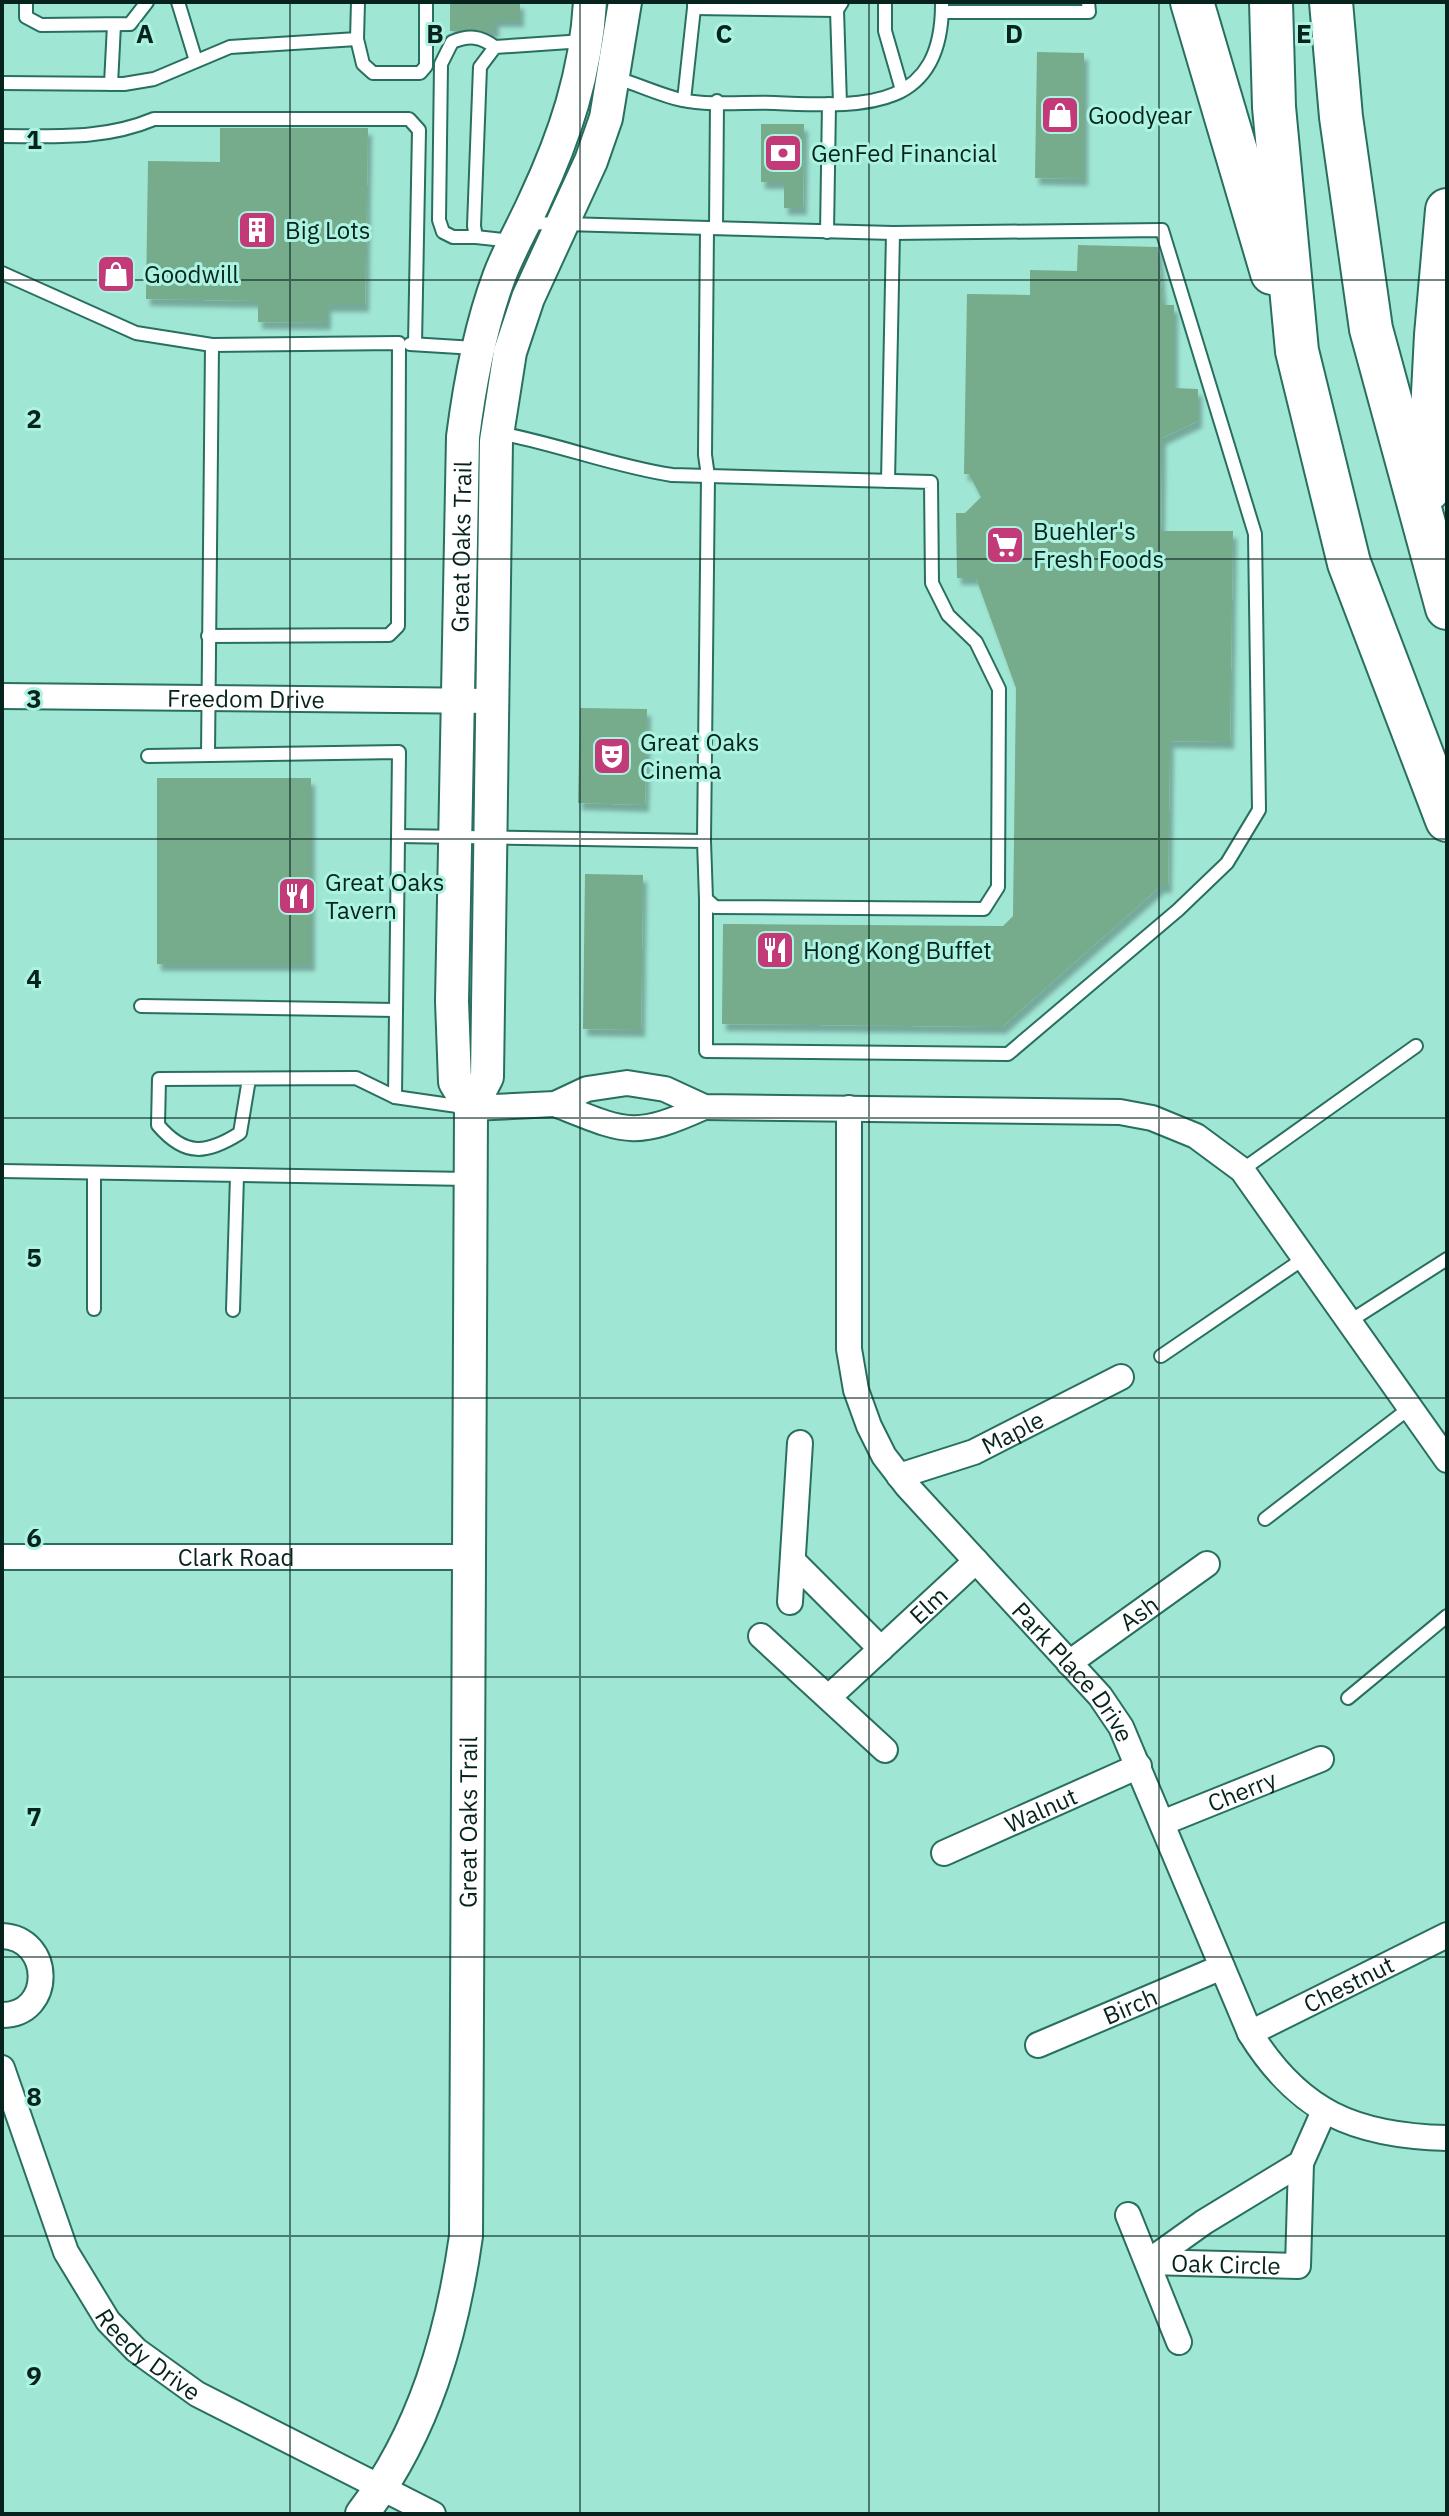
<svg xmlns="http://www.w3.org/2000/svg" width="1449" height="2516" font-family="'IBM Plex Sans',sans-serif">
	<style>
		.building { fill: #76ab8b; filter: url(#shadow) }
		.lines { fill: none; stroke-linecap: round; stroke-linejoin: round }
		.lane-casing { stroke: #286f60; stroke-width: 16 }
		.street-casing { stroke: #286f60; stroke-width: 28 }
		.secondary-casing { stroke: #286f60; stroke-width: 36 }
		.highway-casing { stroke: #286f60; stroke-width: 46 }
		.lane { stroke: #fff; stroke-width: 12 }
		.street { stroke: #fff; stroke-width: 24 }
		.secondary { stroke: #fff; stroke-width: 32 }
		.highway { stroke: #fff; stroke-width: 42 }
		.grid { fill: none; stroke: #06231d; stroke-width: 2; stroke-opacity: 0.55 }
		.labels { text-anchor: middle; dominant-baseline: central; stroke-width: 6; stroke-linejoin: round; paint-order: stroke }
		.poi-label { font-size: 24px; fill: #06231d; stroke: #adf3e1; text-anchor: start }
		.street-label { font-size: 24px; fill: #06231d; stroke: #adf3e1 }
		.grid-label { font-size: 26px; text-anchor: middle; font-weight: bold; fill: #06231d; stroke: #adf3e1; stroke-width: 6; stroke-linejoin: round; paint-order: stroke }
	</style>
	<defs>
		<filter id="shadow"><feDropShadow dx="4" dy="7" stdDeviation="2" flood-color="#0004"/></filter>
	</defs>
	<rect width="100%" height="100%" fill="#a0e6d4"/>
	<!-- building -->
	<g class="building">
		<path d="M450,2H520V20H495V31H450Z"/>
		<path d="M1037,52L1084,53V179L1035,178Z"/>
		<path d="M761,124H804L803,208H784V182H761Z"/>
		<path d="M220,128H368L365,305H327V323L258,322V301L146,299L148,161L220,162Z"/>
		<path d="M1078,245L1158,247L1163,305H1174V388L1198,389V421L1162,438L1161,531H1233L1230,742L1170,741L1168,886H1161L1002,1027L722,1024L723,924L1003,926L1013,916L1016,688L976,578H957L956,513H965L981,497L969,474H964L967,294L1030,295V270L1077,271Z"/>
		<path d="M580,708L647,709L645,805L578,803Z"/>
		<rect x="157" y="778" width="154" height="186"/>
		<path d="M585,874L643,875L641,1030L583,1029Z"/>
	</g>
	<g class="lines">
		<!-- lane casing -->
		<g class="lane-casing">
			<g id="lane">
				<path d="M26,2V17L41,25L130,24L147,2"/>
				<path d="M178,2L196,61"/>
				<path d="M694,2V8L837,10L842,2"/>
				<path d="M885,2V31L902,90"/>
				<path d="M837,10L840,104"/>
				<path d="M942,12H1089L1088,2"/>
				<path d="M357,39L363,64L373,73H420L426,66V2"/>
				<path d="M612,77C636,83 659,95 682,100C711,106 745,102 775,103C860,106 943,114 942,2"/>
				<path d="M2,83L124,84L154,79L230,47L357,39L358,2"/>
				<path d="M111,84L114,25"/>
				<path d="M684,100L694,8"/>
				<path d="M2,136C55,136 104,140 154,119H409L419,130L415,344"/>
				<path d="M528,223L893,233L1162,230L1255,534L1259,810L1227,863L1178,910L1008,1054L706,1051V899"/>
				<path d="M716,228L717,101"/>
				<path d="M827,232L829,104"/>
				<path d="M476,237H453L443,232L439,220L441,64L452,42C469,35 480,36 495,47"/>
				<path d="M513,241L476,237L474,226L480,67L495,47L584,41"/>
				<path d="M2,273L136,333L212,345L208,755"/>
				<path d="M410,344L475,348"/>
				<path d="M888,481L893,233"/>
				<path d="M208,636L389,635L398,626L399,343L212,345"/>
				<path d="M148,756L399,752L395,1097"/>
				<path d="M398,836L704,841L706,899L715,907L984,909L998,887L999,689L976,642L948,615L932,583L931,482L672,475C613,466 558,444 499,433"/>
				<path d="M704,841L708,476L705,455L707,228"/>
				<path d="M141,1006L396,1010"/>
				<path d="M249,1079L240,1133C207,1154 185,1157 158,1125L159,1079L356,1078L395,1097L464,1107"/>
				<path d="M1242,1170L1416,1046"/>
				<path d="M2,1171L468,1179"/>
				<path d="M94,1309V1173"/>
				<path d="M233,1310L237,1176"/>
				<path d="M1350,1321L1447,1259"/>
				<path d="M1161,1356L1306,1257"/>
				<path d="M1265,1519L1411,1407"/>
				<path d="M1348,1698L1447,1616"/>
			</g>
		</g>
		<!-- street casing -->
		<g class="street-casing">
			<g id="street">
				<path id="s1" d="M2,696L491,701"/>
				<path d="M555,1104C626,1132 633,1139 704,1107"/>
				<path d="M471,1108L555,1104L587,1089L627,1083L665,1089L704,1107L1120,1112L1152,1118L1196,1136L1242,1170L1447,1460"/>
				<path id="s2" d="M849,1108V1349L856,1390L869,1426L884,1456L907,1486L1100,1696L1121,1727L1250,2033C1299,2112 1355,2136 1447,2138"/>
				<path id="s3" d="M899,1476L974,1452L1121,1377"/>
				<path id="s4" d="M2,1557H469"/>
				<path d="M793,1561L881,1649"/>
				<path d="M790,1602L800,1443"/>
				<path d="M761,1636L885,1750"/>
				<path id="s5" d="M1069,1663L1207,1564"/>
				<path id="s6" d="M830,1696L976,1561"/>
				<path id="s7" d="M1162,1823L1321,1759"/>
				<path id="s8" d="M944,1853L1139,1766"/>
				<path d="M2,1936C53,1938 54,2015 2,2015"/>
				<path id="s9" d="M1250,2033L1447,1935"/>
				<path id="s10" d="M1038,2045L1222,1967"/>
				<path id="s11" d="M2,2068L66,2252L108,2321L136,2350L197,2394L433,2514"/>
				<path d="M1128,2215L1179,2342"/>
				<path id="s12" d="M1148,2262L1298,2266L1301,2163"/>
				<path d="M1148,2262L1204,2222L1301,2163L1324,2111"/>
			</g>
		</g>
		<!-- secondary casing -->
		<g class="secondary-casing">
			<g id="secondary">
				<path id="s13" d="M471,1108L455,1082L452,1001L463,437C470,382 480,328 499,277C509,250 524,225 535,200C565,136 586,73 590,2"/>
				<path id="s14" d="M362,2514C424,2433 452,2335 466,2236L471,1108L487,1077L496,441L510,352L528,298L591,161L606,118L625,2"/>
			</g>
		</g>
		<!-- highway casing -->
		<g class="highway-casing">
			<g id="highway">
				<path d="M1192,2L1272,273"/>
				<path d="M1271,2L1274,107L1297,351L1349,563L1447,820"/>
				<path d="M1331,2L1341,117L1371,329L1447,608"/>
				<path d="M1428,490L1436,335L1447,210"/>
			</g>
		</g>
		<!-- lane -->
		<use href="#lane" class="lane"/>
		<!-- street -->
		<use href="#street" class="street"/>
		<!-- secondary -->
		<use href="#secondary" class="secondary"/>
		<!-- highway -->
		<use href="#highway" class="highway"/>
	</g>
	<!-- grid -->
	<path class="grid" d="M290,2V2514M580,2V2514M869,2V2514M1159,2V2514M2,280H1447M2,559H1447M2,839H1447M2,1118H1447M2,1398H1447M2,1677H1447M2,1957H1447M2,2236H1447"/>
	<!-- icons -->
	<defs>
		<g id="shop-square" transform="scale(2)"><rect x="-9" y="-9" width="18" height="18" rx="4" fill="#c23a78" stroke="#adf3e1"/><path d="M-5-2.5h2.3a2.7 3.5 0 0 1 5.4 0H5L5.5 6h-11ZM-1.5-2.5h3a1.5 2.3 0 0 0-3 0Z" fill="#fff"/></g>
		<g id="bank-square" transform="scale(2)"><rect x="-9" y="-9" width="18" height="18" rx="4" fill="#c23a78" stroke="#adf3e1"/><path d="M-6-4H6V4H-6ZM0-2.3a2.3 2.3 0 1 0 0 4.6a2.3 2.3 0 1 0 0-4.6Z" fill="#fff"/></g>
		<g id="building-square" transform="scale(2)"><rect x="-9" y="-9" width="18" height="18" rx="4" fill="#c23a78" stroke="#adf3e1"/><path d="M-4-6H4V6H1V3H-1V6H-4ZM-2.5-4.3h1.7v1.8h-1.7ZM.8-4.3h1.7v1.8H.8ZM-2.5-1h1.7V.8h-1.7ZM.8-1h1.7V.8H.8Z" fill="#fff"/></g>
		<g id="supermarket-square" transform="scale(2)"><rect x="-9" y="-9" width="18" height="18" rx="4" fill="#c23a78" stroke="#adf3e1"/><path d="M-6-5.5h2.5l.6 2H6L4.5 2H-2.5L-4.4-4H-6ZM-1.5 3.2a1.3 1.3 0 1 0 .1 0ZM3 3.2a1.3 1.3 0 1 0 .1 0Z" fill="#fff"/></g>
		<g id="theatre-square" transform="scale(2)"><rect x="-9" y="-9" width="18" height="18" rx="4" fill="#c23a78" stroke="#adf3e1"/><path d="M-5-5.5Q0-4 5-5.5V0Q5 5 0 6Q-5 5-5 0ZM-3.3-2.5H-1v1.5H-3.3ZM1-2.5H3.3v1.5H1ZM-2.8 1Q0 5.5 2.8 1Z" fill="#fff"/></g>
		<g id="restaurant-square" transform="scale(2)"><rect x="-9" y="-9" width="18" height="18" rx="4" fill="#c23a78" stroke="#adf3e1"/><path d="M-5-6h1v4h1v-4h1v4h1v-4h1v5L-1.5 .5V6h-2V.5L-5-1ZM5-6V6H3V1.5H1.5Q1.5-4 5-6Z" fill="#fff"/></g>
	</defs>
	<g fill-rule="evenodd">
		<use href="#shop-square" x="1060" y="115"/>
		<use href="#bank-square" x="783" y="153"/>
		<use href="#building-square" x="257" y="230"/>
		<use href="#shop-square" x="116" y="274"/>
		<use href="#supermarket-square" x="1005" y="545"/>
		<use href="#theatre-square" x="612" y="756"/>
		<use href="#restaurant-square" x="297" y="896"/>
		<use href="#restaurant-square" x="775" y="950"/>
	</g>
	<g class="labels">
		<!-- poi labels -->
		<g class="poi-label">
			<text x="1088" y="115">Goodyear</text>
			<text x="811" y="153">GenFed Financial</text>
			<text x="285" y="230">Big Lots</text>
			<text x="144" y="274">Goodwill</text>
			<text x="1033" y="531">Buehler's<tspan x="1033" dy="28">Fresh Foods</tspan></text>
			<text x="640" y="742">Great Oaks<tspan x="640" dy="28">Cinema</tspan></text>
			<text x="325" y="882">Great Oaks<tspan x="325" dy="28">Tavern</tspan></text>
			<text x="803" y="950">Hong Kong Buffet</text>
		</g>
		<!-- street labels -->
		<g class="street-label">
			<text stroke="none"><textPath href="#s13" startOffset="566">Great Oaks Trail</textPath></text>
			<text stroke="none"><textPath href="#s1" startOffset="244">Freedom Drive</textPath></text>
			<text stroke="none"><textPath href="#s3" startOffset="122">Maple</textPath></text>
			<text stroke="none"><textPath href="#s4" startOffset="234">Clark Road</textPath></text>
			<text stroke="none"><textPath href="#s6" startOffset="134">Elm</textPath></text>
			<text stroke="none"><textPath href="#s5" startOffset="86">Ash</textPath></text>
			<text stroke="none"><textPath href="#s2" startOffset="642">Park Place Drive</textPath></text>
			<text stroke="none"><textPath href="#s7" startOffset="86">Cherry</textPath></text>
			<text stroke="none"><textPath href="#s8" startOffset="106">Walnut</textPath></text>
			<text stroke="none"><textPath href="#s14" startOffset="714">Great Oaks Trail</textPath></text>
			<text stroke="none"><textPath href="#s9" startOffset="110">Chestnut</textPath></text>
			<text stroke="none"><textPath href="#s10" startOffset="100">Birch</textPath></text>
			<text stroke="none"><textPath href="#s12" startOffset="78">Oak Circle</textPath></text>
			<text stroke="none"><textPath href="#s11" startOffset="328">Reedy Drive</textPath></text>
		</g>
	</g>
	<g class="grid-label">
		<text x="145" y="43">A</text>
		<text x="435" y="43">B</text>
		<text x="724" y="43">C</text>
		<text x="1014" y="43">D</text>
		<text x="1304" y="43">E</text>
		<text x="34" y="149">1</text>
		<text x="34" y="428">2</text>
		<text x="34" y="708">3</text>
		<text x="34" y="988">4</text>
		<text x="34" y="1267">5</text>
		<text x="34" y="1547">6</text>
		<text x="34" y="1826">7</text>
		<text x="34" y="2106">8</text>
		<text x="34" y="2385">9</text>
	</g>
	<!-- border -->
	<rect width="1449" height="2516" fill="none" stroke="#06231d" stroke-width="8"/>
</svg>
